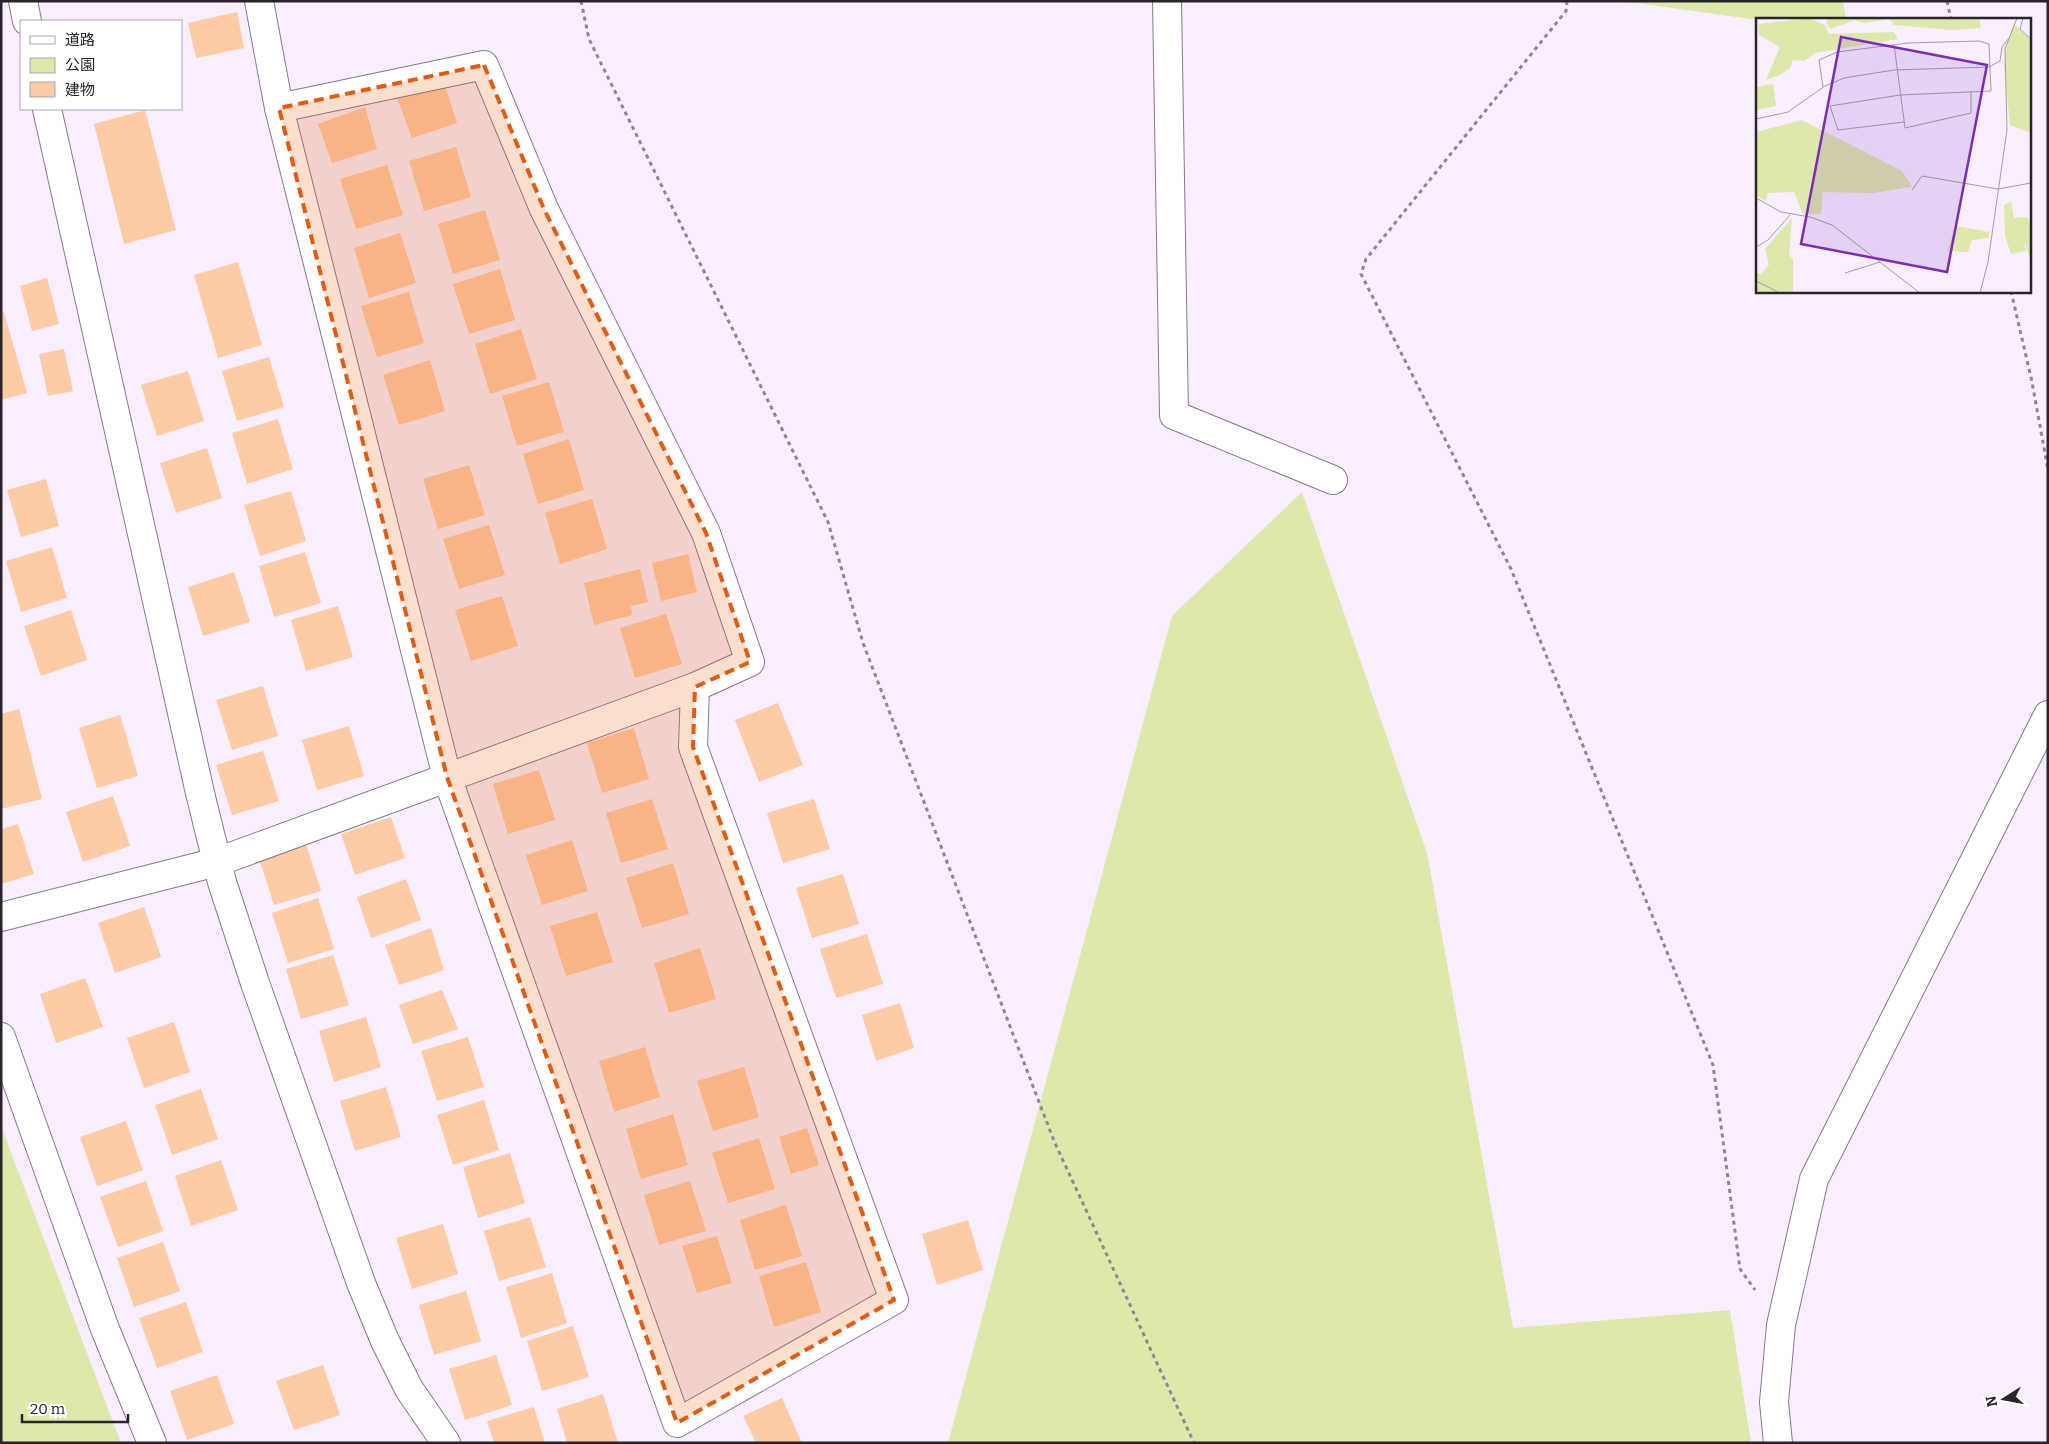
<svg xmlns="http://www.w3.org/2000/svg" width="2049" height="1444" font-family="Bitter,'Noto Sans JP',serif">
	<style>
		.green { fill: #dee8aa }
		.building { fill: #fdcba4 }
		.lines { fill: none; stroke-linecap: round; stroke-linejoin: round }
		.minor-casing { stroke: #87788e; stroke-width: 30 }
		.tertiary-casing { stroke: #87788e; stroke-width: 30 }
		.path { stroke: #8e8692; stroke-width: 3; stroke-dasharray: 4 4; stroke-linecap: butt }
		.minor { stroke: #fff; stroke-width: 28 }
		.tertiary { stroke: #fff; stroke-width: 28 }
		.marked { fill: #e8590c; fill-opacity: 0.2; stroke: #e8590c; stroke-width: 4; stroke-dasharray: 10 6; stroke-linejoin: round }
		.inset-road { fill: none; stroke: #a59da9; stroke-width: 1 }
		.view { fill: #7b2cbf; fill-opacity: 0.15; stroke: #7b2cbf; stroke-width: 2.5 }
		.inset-edge { fill: none; stroke: #29232c; stroke-width: 2.5 }
	</style>
	<rect width="100%" height="100%" fill="#f8eefd"/>
	<!-- green -->
	<g class="green">
		<path d="M1622,1H1843L1846,19H1758V20Z"/>
		<path d="M1302,492L1427,853L1513,1328L1730,1310L1751,1443H948L1172,616Z"/>
		<path d="M1,1126L121,1443H1Z"/>
	</g>
	<!-- building -->
	<g class="building">
		<path d="M237,12L244,48L196,58L188,23Z"/>
		<path d="M444,82L457,123L412,138L397,98Z"/>
		<path d="M365,107L377,149L332,163L318,124Z"/>
		<path d="M145,110L176,230L124,244L94,124Z"/>
		<path d="M456,147L471,197L424,211L409,161Z"/>
		<path d="M387,165L403,215L356,229L340,179Z"/>
		<path d="M485,210L500,260L453,274L438,224Z"/>
		<path d="M400,233L416,283L369,298L354,248Z"/>
		<path d="M238,262L262,345L218,358L194,275Z"/>
		<path d="M500,269L515,320L469,334L453,284Z"/>
		<path d="M47,278L59,324L32,331L20,286Z"/>
		<path d="M409,292L424,343L377,357L361,306Z"/>
		<path d="M4,312L27,393L1,400V313Z"/>
		<path d="M521,329L537,379L490,394L475,344Z"/>
		<path d="M64,349L73,391L48,396L39,354Z"/>
		<path d="M269,357L284,407L237,421L222,371Z"/>
		<path d="M430,360L445,411L399,425L383,375Z"/>
		<path d="M188,371L204,421L157,436L141,385Z"/>
		<path d="M549,382L564,432L517,446L502,396Z"/>
		<path d="M278,419L293,469L247,484L232,433Z"/>
		<path d="M569,439L584,490L538,504L523,454Z"/>
		<path d="M207,448L222,498L176,513L160,463Z"/>
		<path d="M469,465L485,515L438,529L423,479Z"/>
		<path d="M46,479L59,526L21,537L7,490Z"/>
		<path d="M291,491L306,541L260,556L244,505Z"/>
		<path d="M592,499L607,549L560,564L545,513Z"/>
		<path d="M489,525L505,575L459,589L443,539Z"/>
		<path d="M52,547L67,598L21,612L6,561Z"/>
		<path d="M305,552L321,603L274,617L259,566Z"/>
		<path d="M688,554L697,592L661,601L652,563Z"/>
		<path d="M640,569L648,602L631,606L632,615L594,625L584,583Z"/>
		<path d="M234,572L250,622L203,636L188,587Z"/>
		<path d="M502,596L518,646L471,661L455,610Z"/>
		<path d="M338,606L353,657L306,671L291,620Z"/>
		<path d="M71,610L87,660L41,676L24,626Z"/>
		<path d="M666,614L682,664L635,678L620,628Z"/>
		<path d="M263,686L278,736L232,750L216,700Z"/>
		<path d="M778,703L803,765L759,782L735,720Z"/>
		<path d="M19,709L42,799L1,809V714Z"/>
		<path d="M120,715L138,776L97,788L79,728Z"/>
		<path d="M349,726L364,776L317,790L302,740Z"/>
		<path d="M634,728L649,779L602,793L587,743Z"/>
		<path d="M263,751L279,801L232,815L216,765Z"/>
		<path d="M539,770L555,820L508,834L493,784Z"/>
		<path d="M113,796L130,846L83,862L66,812Z"/>
		<path d="M652,799L668,849L621,863L606,813Z"/>
		<path d="M814,799L830,849L783,863L767,813Z"/>
		<path d="M391,817L405,858L355,875L341,834Z"/>
		<path d="M18,824L34,874L1,884V829Z"/>
		<path d="M572,840L588,891L542,905L526,855Z"/>
		<path d="M305,841L321,891L274,905L258,855Z"/>
		<path d="M673,863L689,914L642,928L626,878Z"/>
		<path d="M843,874L859,924L812,938L796,888Z"/>
		<path d="M406,879L421,920L371,938L357,897Z"/>
		<path d="M318,898L334,949L288,963L272,913Z"/>
		<path d="M144,907L161,957L115,973L98,923Z"/>
		<path d="M597,912L613,962L566,976L550,926Z"/>
		<path d="M431,928L444,970L399,985L385,945Z"/>
		<path d="M867,934L883,984L836,998L820,949Z"/>
		<path d="M700,948L716,999L669,1013L654,963Z"/>
		<path d="M333,955L349,1005L301,1019L286,969Z"/>
		<path d="M85,978L103,1027L56,1043L40,994Z"/>
		<path d="M442,990L458,1029L413,1044L399,1005Z"/>
		<path d="M900,1003L914,1048L876,1061L862,1015Z"/>
		<path d="M366,1017L381,1067L334,1082L319,1031Z"/>
		<path d="M174,1022L190,1072L144,1088L127,1038Z"/>
		<path d="M468,1037L484,1087L437,1101L421,1051Z"/>
		<path d="M645,1047L660,1097L614,1112L599,1061Z"/>
		<path d="M744,1067L759,1117L713,1131L697,1081Z"/>
		<path d="M386,1087L401,1137L355,1151L340,1101Z"/>
		<path d="M201,1089L218,1139L172,1155L155,1105Z"/>
		<path d="M484,1100L499,1150L453,1165L437,1115Z"/>
		<path d="M673,1114L688,1165L641,1179L626,1129Z"/>
		<path d="M126,1121L143,1170L97,1186L80,1137Z"/>
		<path d="M807,1128L819,1165L791,1174L779,1137Z"/>
		<path d="M759,1138L775,1189L728,1203L712,1153Z"/>
		<path d="M510,1153L525,1203L478,1218L463,1167Z"/>
		<path d="M221,1160L238,1210L191,1226L175,1176Z"/>
		<path d="M146,1181L163,1231L118,1247L100,1197Z"/>
		<path d="M690,1181L706,1231L659,1245L644,1195Z"/>
		<path d="M786,1205L802,1256L755,1270L740,1220Z"/>
		<path d="M530,1217L546,1267L499,1281L484,1231Z"/>
		<path d="M968,1220L983,1270L937,1285L922,1234Z"/>
		<path d="M443,1224L458,1274L412,1289L396,1238Z"/>
		<path d="M717,1236L732,1283L697,1293L682,1246Z"/>
		<path d="M163,1242L180,1291L134,1307L117,1258Z"/>
		<path d="M806,1262L821,1312L774,1327L759,1276Z"/>
		<path d="M552,1273L567,1323L521,1338L506,1287Z"/>
		<path d="M466,1291L481,1341L434,1355L419,1305Z"/>
		<path d="M186,1302L203,1352L157,1368L139,1318Z"/>
		<path d="M573,1326L589,1377L542,1391L527,1341Z"/>
		<path d="M496,1355L512,1405L465,1420L449,1369Z"/>
		<path d="M323,1365L340,1415L294,1430L276,1381Z"/>
		<path d="M217,1375L234,1424L187,1440L170,1391Z"/>
		<path d="M603,1394L618,1443H567L557,1409Z"/>
		<path d="M782,1398L802,1443H756L743,1416Z"/>
		<path d="M534,1407L545,1443H494L487,1421Z"/>
	</g>
	<g class="lines">
		<!-- minor casing -->
		<g class="minor-casing">
			<g id="minor">
				<path d="M259,1L279,108L447,777L677,1423L894,1300L693,747L695,687"/>
				<path d="M1167,1L1174,415L1333,480"/>
				<path d="M1,917L217,862L695,687L750,662L706,533L544,209L484,65L279,108"/>
				<path d="M1,1037L105,1329L152,1443"/>
			</g>
		</g>
		<!-- tertiary casing -->
		<g class="tertiary-casing">
			<g id="tertiary">
				<path d="M23,1L27,21"/>
				<path d="M47,109L200,793L222,882L255,983L361,1283L385,1341L409,1389L446,1443"/>
				<path d="M1778,1443L1774,1402L1781,1325L1814,1179L2048,715"/>
			</g>
		</g>
		<!-- path -->
		<g class="path">
			<path d="M581,1L589,39L828,522L863,643L1054,1141L1194,1443"/>
			<path d="M1567,1L1566,11L1366,259L1361,274L1511,569L1713,1065L1740,1269L1755,1290"/>
			<path d="M1947,1L1951,19"/>
			<path d="M2011,291L2032,382L2048,470"/>
		</g>
		<!-- minor -->
		<use href="#minor" class="minor"/>
		<!-- tertiary -->
		<use href="#tertiary" class="tertiary"/>
	</g>
	<!-- marked area -->
	<path class="marked" d="M484,65L544,209L706,533L750,662L695,687L693,747L894,1300L677,1423L447,777L279,108Z"/>
	<!-- overview -->
	<g transform="translate(1756 18)">
		<rect width="275" height="275" fill="#f8eefd"/>
		<path d="M53,0L70,8L73,16L138,14L142,21L59,35L48,43L37,42L34,50L24,57L10,62L24,29L3,17L2,6ZM74,0H223L225,10L195,12L138,7L134,1L108,5L99,2L74,11L70,3ZM258,6L275,22V115L254,107L248,48L250,29ZM17,66L20,88L0,92V69ZM46,102L146,153L156,169L117,175L67,174L65,196H47L38,174L12,175L10,183L1,178L0,114ZM255,183L258,200L271,199L275,208V244L268,222L270,233L255,236L249,218L248,187ZM36,200L33,236L37,242V275H0V255L5,256L13,247L9,231ZM200,208L233,214V220L216,222L212,234L191,233Z" fill="#dee8aa"/>
		<path class="inset-road" d="M267,0L264,11L275,21M138,26L149,110L215,95V73M67,69L63,42L81,34L152,25L223,23L233,26L235,73L144,77L74,88L82,112L148,104M0,101L32,94L69,68L88,60L138,52L233,49L244,43L246,29L253,20M156,172L166,158L242,171L275,165M0,180L25,194L54,199L76,207L164,275M0,229L12,222L34,197M89,255L124,244M0,263L24,275M224,275L232,244L251,112L249,31L261,0"/>
		<path class="view" d="M85,19L231,47L191,254L45,226Z"/>
		<rect width="275" height="275" class="inset-edge"/>
	</g>
	<!-- border -->
	<rect width="2049" height="1444" fill="none" stroke="#29232c" stroke-width="5"/>
	<!-- legend -->
	<rect x="20" y="20" width="162" height="90" fill="#ffffff" stroke="#a9a7ab"/>
	<rect x="30" y="36" width="25" height="8" fill="#ffffff" stroke="#a9a7ab"/>
	<text x="65" y="45" font-size="15" fill="#29232c">道路</text>
	<rect x="30" y="58" width="25" height="15" fill="#dee8aa" stroke="#a9a7ab"/>
	<text x="65" y="70" font-size="15" fill="#29232c">公園</text>
	<rect x="30" y="82" width="25" height="15" fill="#fdcba4" stroke="#a9a7ab"/>
	<text x="65" y="95" font-size="15" fill="#29232c">建物</text>
	<!-- north arrow -->
	<g transform="translate(2004 1399) rotate(259)" stroke="#ffffff" stroke-width="4" paint-order="stroke">
	<path d="M0-4L9 19L0 12L-9 19Z" fill="#29232c"/>
	<text y="-8" font-size="14" font-weight="bold" text-anchor="middle" fill="#29232c">N</text>
	</g>
	<!-- scale -->
	<path d="M22 1414v8h106v-8" fill="none" stroke="#29232c" stroke-width="2.5"/>
	<text x="30" y="1414" font-size="15" fill="#29232c" stroke="#ffffff" stroke-width="4" paint-order="stroke">20 m</text>
</svg>
